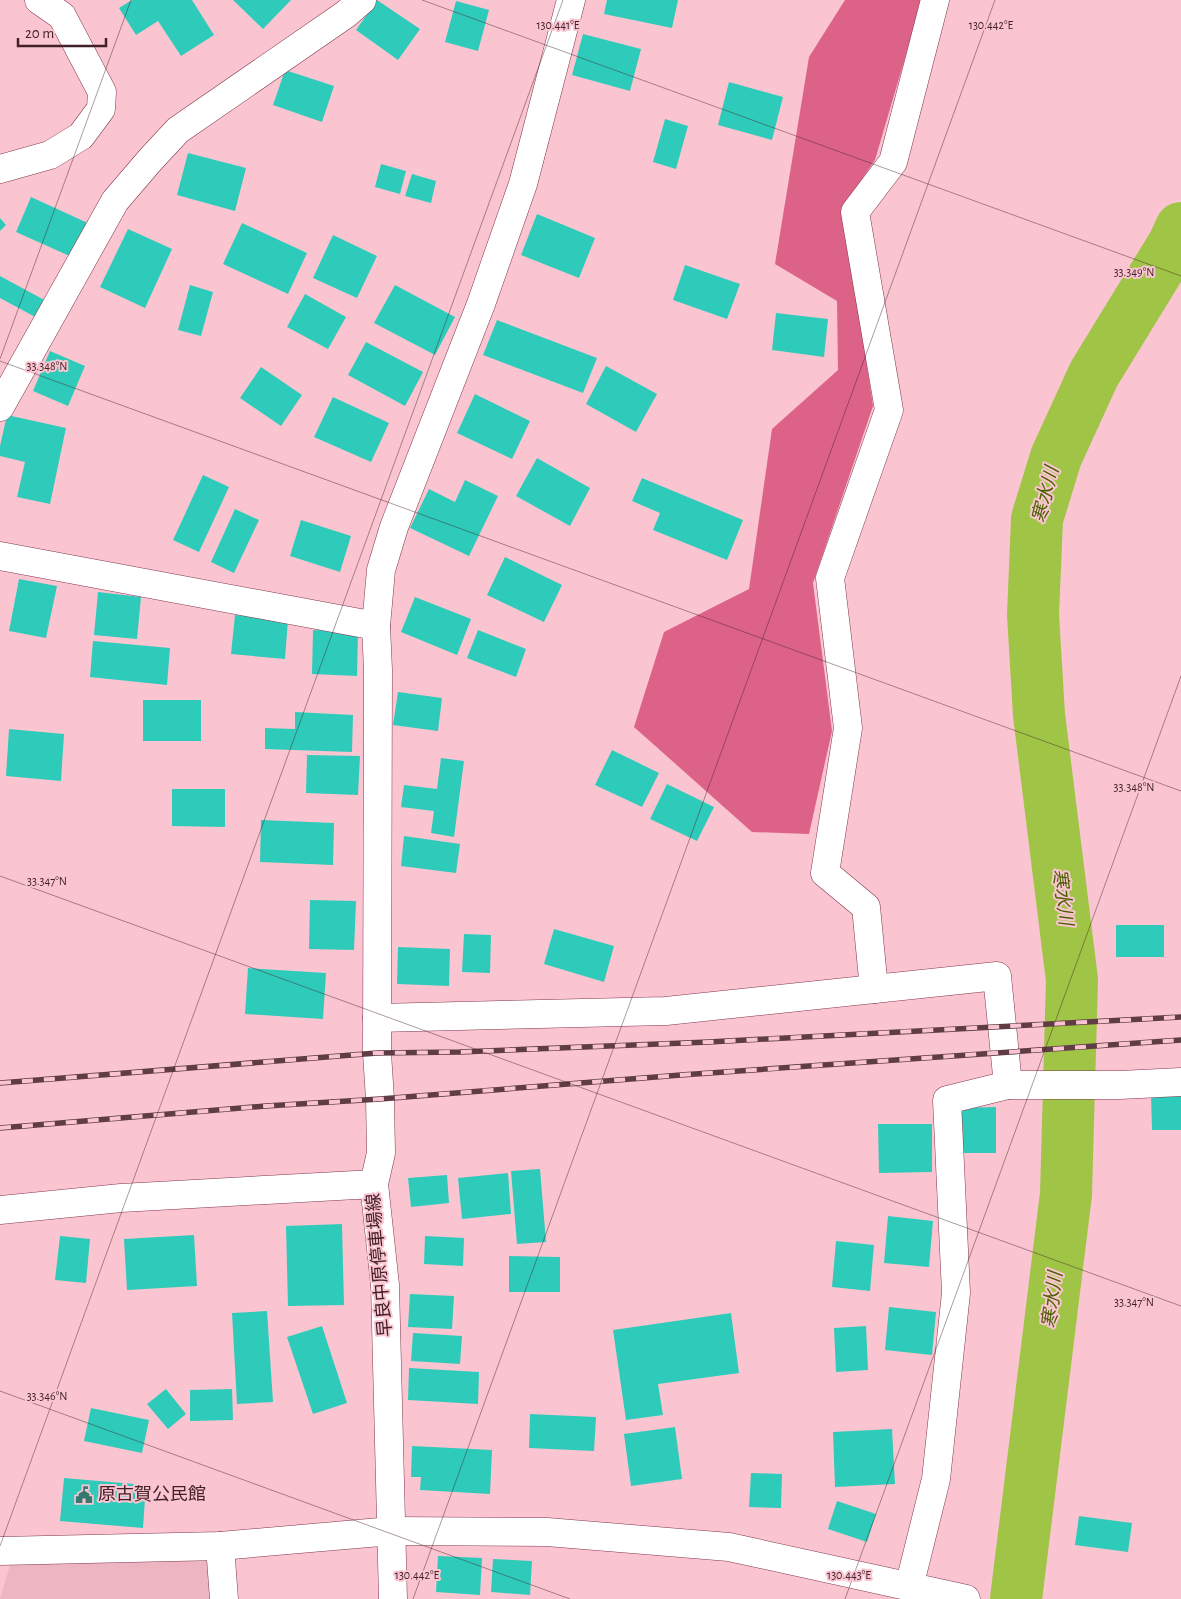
<svg xmlns="http://www.w3.org/2000/svg" width="1181" height="1599" font-family="'Alegreya Sans','Noto Sans JP',sans-serif">
	<style>
		.built { fill: #edb4c1 }
		.forest { fill: #dd6287 }
		.lines { fill: none; stroke-linecap: round; stroke-linejoin: round }
		.river { stroke: #a0c445; stroke-width: 52 }
		.building { fill: #2fcbba }
		.minor-casing { stroke: #81374d; stroke-width: 29 }
		.major-casing { stroke: #81374d; stroke-width: 29 }
		.minor { stroke: #fff; stroke-width: 28 }
		.major { stroke: #fff; stroke-width: 28 }
		.rail-casing { stroke: #603c44; stroke-width: 5.5 }
		.rail { stroke: #fac5d1; stroke-width: 4; stroke-dasharray: 11; stroke-linecap: butt }
		.ticks { fill: none; stroke: #422129; stroke-width: 1; stroke-opacity: 0.45 }
		.labels { text-anchor: middle; dominant-baseline: central; stroke-width: 4; stroke-linejoin: round; paint-order: stroke }
		.street-label { font-size: 18px; fill: #422129; stroke: #fac5d1 }
		.poi-label { font-size: 18px; fill: #422129; stroke: #fac5d1; text-anchor: start }
		.water-label { font-size: 19px; font-style: italic; fill: #4a6000; stroke: #fac5d1 }
		.ticks-label { font-size: 12px; text-anchor: middle; fill: #422129; stroke: #fac5d1; stroke-width: 4; stroke-linejoin: round; paint-order: stroke }
	</style>
	<rect width="100%" height="100%" fill="#fac5d1"/>
	<!-- built -->
	<path class="built" d="M216,1558L222,1599H0L11,1562Z"/>
	<!-- forest -->
	<path class="forest" d="M845,0H922L875,160L843,207L873,406L813,583L832,731L809,834L752,832L634,727L664,632L749,589L772,429L838,370L837,301L775,264L809,57Z"/>
	<g class="lines">
		<!-- river -->
		<path class="river" d="M1016,1599L1066,1194L1072,980L1039,715L1033,615L1037,519L1056,457L1094,374L1173,245L1181,228"/>
	</g>
	<!-- building -->
	<g class="building">
		<path d="M132,0H192L214,35L181,56L158,21L136,35L119,8Z"/>
		<path d="M233,0H291L263,29Z"/>
		<path d="M377,0L420,29L398,60L356,30Z"/>
		<path d="M607,0H678L672,28L604,14Z"/>
		<path d="M456,1L489,10L478,51L445,42Z"/>
		<path d="M583,34L641,49L630,91L572,75Z"/>
		<path d="M285,70L334,86L322,122L273,105Z"/>
		<path d="M729,82L783,97L772,140L718,125Z"/>
		<path d="M665,119L688,126L676,169L653,162Z"/>
		<path d="M188,153L246,168L235,211L177,195Z"/>
		<path d="M381,164L406,171L400,194L375,187Z"/>
		<path d="M412,174L436,181L431,203L405,196Z"/>
		<path d="M31,197L90,224L74,258L16,232Z"/>
		<path d="M537,214L595,238L579,278L521,255Z"/>
		<path d="M0,218L6,225L0,231Z"/>
		<path d="M242,223L307,253L288,294L223,264Z"/>
		<path d="M128,229L172,249L145,308L100,287Z"/>
		<path d="M333,235L377,256L357,298L313,278Z"/>
		<path d="M685,265L740,284L727,319L673,300Z"/>
		<path d="M0,276L48,302L39,319L0,298Z"/>
		<path d="M190,285L213,292L201,336L178,330Z"/>
		<path d="M395,285L455,317L435,355L374,323Z"/>
		<path d="M305,294L346,317L328,349L287,327Z"/>
		<path d="M776,313L828,319L824,357L772,350Z"/>
		<path d="M497,320L597,358L583,393L483,355Z"/>
		<path d="M366,342L423,372L405,406L348,375Z"/>
		<path d="M50,351L85,366L68,406L33,391Z"/>
		<path d="M606,366L657,394L636,432L586,404Z"/>
		<path d="M261,367L302,395L281,426L240,398Z"/>
		<path d="M475,394L530,421L512,459L457,433Z"/>
		<path d="M333,397L389,423L371,462L314,437Z"/>
		<path d="M7,415L66,428L50,504L17,497L25,462L0,456V446Z"/>
		<path d="M537,458L590,488L570,526L516,496Z"/>
		<path d="M203,475L229,487L199,552L173,540Z"/>
		<path d="M642,478L743,520L727,560L653,530L660,513L632,501Z"/>
		<path d="M465,480L498,496L469,556L410,528L429,489L455,502Z"/>
		<path d="M235,509L259,520L234,573L211,562Z"/>
		<path d="M301,520L351,536L340,572L290,556Z"/>
		<path d="M505,557L562,585L544,622L487,595Z"/>
		<path d="M19,579L57,586L46,638L9,631Z"/>
		<path d="M98,592L141,597L137,639L94,635Z"/>
		<path d="M415,597L471,619L457,655L401,632Z"/>
		<path d="M235,615L288,620L285,659L231,654Z"/>
		<path d="M313,630L358,632L357,676L312,674Z"/>
		<path d="M478,630L526,649L516,677L467,658Z"/>
		<path d="M93,641L170,648L167,685L90,677Z"/>
		<path d="M398,692L442,698L438,731L393,725Z"/>
		<rect x="143" y="700" width="58" height="41"/>
		<path d="M295,712L353,715L352,752L265,749V728L295,729Z"/>
		<path d="M9,729L64,734L61,781L6,776Z"/>
		<path d="M612,750L659,773L642,807L595,785Z"/>
		<path d="M307,755L360,756L358,795L306,793Z"/>
		<path d="M441,758L464,761L454,837L431,833L434,811L401,807L404,785L437,789Z"/>
		<path d="M667,784L714,807L697,841L650,819Z"/>
		<path d="M172,789H225V827L172,826Z"/>
		<path d="M261,820L334,823L333,865L260,862Z"/>
		<path d="M404,836L460,844L456,873L401,866Z"/>
		<path d="M310,900L356,901L354,950L309,949Z"/>
		<rect x="1116" y="925" width="48" height="32"/>
		<path d="M554,929L614,946L604,982L544,964Z"/>
		<path d="M464,934L491,935L490,973L462,972Z"/>
		<path d="M398,947L450,949L449,986L397,984Z"/>
		<path d="M248,968L326,973L323,1019L245,1014Z"/>
		<path d="M1181,1094V1130H1152L1151,1095Z"/>
		<path d="M996,1107V1153H959L958,1108Z"/>
		<path d="M878,1124H932V1172L879,1173Z"/>
		<path d="M540,1169L546,1242L517,1244L511,1171Z"/>
		<path d="M508,1173L511,1214L462,1219L458,1178Z"/>
		<path d="M447,1175L449,1203L411,1207L408,1178Z"/>
		<path d="M888,1216L933,1221L929,1267L884,1263Z"/>
		<path d="M342,1224L344,1305L288,1306L286,1226Z"/>
		<path d="M194,1235L197,1286L127,1290L124,1239Z"/>
		<path d="M60,1236L90,1239L86,1283L55,1280Z"/>
		<path d="M425,1236L464,1238L463,1266L424,1264Z"/>
		<path d="M836,1241L874,1245L870,1291L832,1287Z"/>
		<path d="M509,1256L560,1257V1292H509Z"/>
		<path d="M410,1294L454,1296L452,1329L408,1327Z"/>
		<path d="M889,1307L936,1312L932,1355L885,1350Z"/>
		<path d="M267,1311L273,1402L237,1404L232,1313Z"/>
		<path d="M731,1313L739,1373L658,1384L663,1415L626,1420L613,1330Z"/>
		<path d="M322,1326L347,1403L313,1414L287,1337Z"/>
		<path d="M866,1326L868,1370L836,1372L834,1328Z"/>
		<path d="M413,1333L462,1336L460,1364L411,1361Z"/>
		<path d="M409,1368L479,1372L478,1404L408,1400Z"/>
		<path d="M166,1389L186,1414L168,1429L147,1404Z"/>
		<path d="M232,1389L233,1420L190,1421V1390Z"/>
		<path d="M91,1408L149,1420L142,1453L84,1441Z"/>
		<path d="M530,1414L596,1417L594,1451L529,1448Z"/>
		<path d="M675,1427L682,1479L631,1486L624,1434Z"/>
		<path d="M892,1429L895,1484L835,1487L833,1432Z"/>
		<path d="M412,1446L492,1450L490,1494L420,1490L421,1477H411Z"/>
		<path d="M751,1473L782,1474L781,1508L749,1507Z"/>
		<path d="M64,1478L146,1485L143,1528L60,1521Z"/>
		<path d="M837,1501L876,1514L867,1542L828,1529Z"/>
		<path d="M1079,1516L1132,1523L1128,1552L1075,1545Z"/>
		<path d="M438,1556L482,1558L480,1595L436,1592Z"/>
		<path d="M493,1559L532,1561L530,1595L491,1592Z"/>
	</g>
	<g class="lines">
		<!-- minor casing -->
		<g class="minor-casing">
			<g id="minor">
				<path d="M0,169L50,155L81,136L101,109L102,92L62,16L39,0"/>
				<path d="M0,407L115,201L151,159L178,130L346,14L362,0"/>
				<path d="M0,556L376,626"/>
				<path d="M874,989L866,907L825,873L848,728L830,578L889,410L855,212L893,162L935,0"/>
				<path d="M377,1018L666,1011L997,976L1008,1085"/>
				<path d="M374,1184L381,1153L380,1099L377,1053L378,670L376,626L381,570L394,527L481,304L523,184L571,0"/>
				<path d="M220,1546L224,1599"/>
				<path d="M0,1551L220,1546L392,1531L547,1532L729,1547L966,1599"/>
				<path d="M909,1587L936,1479L956,1293L947,1100L1008,1085H1120L1181,1082"/>
			</g>
		</g>
		<!-- major casing -->
		<g class="major-casing">
			<path id="major" d="M0,1210L121,1198L374,1184L385,1285L393,1599"/>
		</g>
		<!-- minor -->
		<use href="#minor" class="minor"/>
		<!-- major -->
		<use href="#major" class="major"/>
		<!-- rail casing -->
		<g class="rail-casing">
			<g id="rail">
				<path d="M0,1083L377,1053L460,1052L709,1042L1181,1017"/>
				<path d="M0,1128L266,1106L380,1099L681,1075L1181,1040"/>
			</g>
		</g>
		<!-- rail -->
		<use href="#rail" class="rail"/>
	</g>
	<!-- ticks -->
	<path class="ticks" d="M422,0L1181,276M0,359L131,0M0,361L1181,791M0,876L1181,1306M0,1391L570,1599M0,1546L563,0M413,1599L995,0M845,1599L1181,676"/>
	<!-- icons -->
	<defs>
		<g id="civic-bare" transform="scale(1.35)"><path d="M-.6-6.5H3V-4.5H.6V-3L4-1V1h2V6H-6V1h2V-1L-.6-3ZM-1.2 2.5V6h2.4V2.5Z" fill="#337970" stroke="#fac5d1" stroke-width="2.5" paint-order="stroke"/></g>
	</defs>
	<g fill-rule="evenodd">
		<use href="#civic-bare" x="84" y="1495"/>
	</g>
	<g class="labels">
		<!-- street labels -->
		<g class="street-label">
			<text transform="translate(380 1265) rotate(-95)">早良中原停車場線</text>
		</g>
		<!-- poi labels -->
		<g class="poi-label">
			<text x="98" y="1495">原古賀公民館</text>
		</g>
		<!-- water labels -->
		<g class="water-label">
			<text transform="translate(1046 495) rotate(-76)">寒水川</text>
			<text transform="translate(1062 897) rotate(83)">寒水川</text>
			<text transform="translate(1053 1300) rotate(-83)">寒水川</text>
		</g>
	</g>
	<g class="ticks-label">
		<text x="558" y="29">130.441°E</text>
		<text x="991" y="29">130.442°E</text>
		<text x="1134" y="276">33.349°N</text>
		<text x="47" y="370">33.348°N</text>
		<text x="1134" y="791">33.348°N</text>
		<text x="47" y="885">33.347°N</text>
		<text x="1134" y="1306">33.347°N</text>
		<text x="47" y="1400">33.346°N</text>
		<text x="417" y="1579">130.442°E</text>
		<text x="849" y="1579">130.443°E</text>
	</g>
	<!-- scale -->
	<path d="M18 38v8h88v-8" fill="none" stroke="#422129" stroke-width="2.5"/>
	<text x="25" y="38" font-size="15" fill="#422129" stroke="#fac5d1" stroke-width="4" paint-order="stroke">20 m</text>
</svg>
